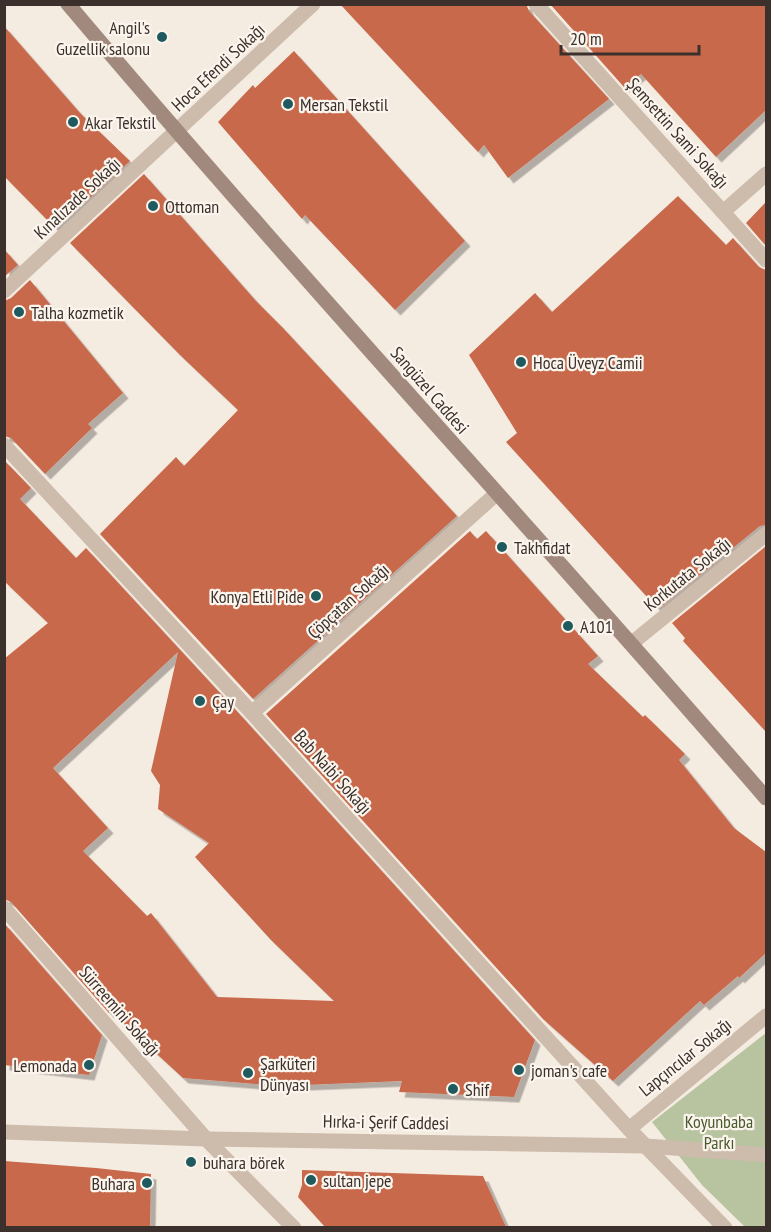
<svg xmlns="http://www.w3.org/2000/svg" width="771" height="1232" font-family="'PT Sans Narrow',sans-serif">
	<style>
		.green { fill: #b8c4a0 }
		.building { fill: #c8694b; fill-rule: evenodd; filter: url(#shadow) }
		.lines { fill: none; stroke-linecap: round; stroke-linejoin: round }
		.street { stroke: #cdbbac; stroke-width: 15 }
		.secondary { stroke: #a18a7d; stroke-width: 15 }
		.poi-dot { fill: #1f5a5e; stroke: #fbf5ee; stroke-width: 2 }
		.labels { text-anchor: middle; dominant-baseline: central; stroke-width: 4.5; stroke-linejoin: round; paint-order: stroke }
		.poi-label { font-size: 18px; fill: #3b302b; stroke: #fbf5ee; text-anchor: start }
		.street-label { font-size: 18px; fill: #3b302b; stroke: #fbf5ee }
		.park-label { font-size: 18px; fill: #4a5a2e; stroke: #fbf5ee }
	</style>
	<defs>
		<filter id="shadow"><feDropShadow dx="5.5" dy="5.5" stdDeviation="0" flood-color="#0004"/></filter>
	</defs>
	<rect width="100%" height="100%" fill="#f4ebe1"/>
	<!-- green -->
	<path class="green" d="M766,1033V1227H745L702,1185L652,1122Z"/>
	<!-- building -->
	<g class="building">
		<path d="M340,4H526L529,11L609,99L508,178L484,145L478,152Z"/>
		<path d="M550,4H766V110L716,157L641,74L624,87Z"/>
		<path d="M4,26L80,113L130,161L56,229L4,176Z"/>
		<path d="M294,51L465,241L395,310L305,215L302,219L218,122L253,85L255,88Z"/>
		<path d="M144,174L256,301L283,328L457,516L253,699L100,534L176,457L184,466L238,410L180,355L70,243Z"/>
		<path d="M678,196L726,245L733,238L759,267L766,270V525L760,526L658,609L506,442L517,433L469,355L535,293L552,312Z"/>
		<path d="M766,202V246L746,223Z"/>
		<path d="M4,249L18,265L4,277Z"/>
		<path d="M30,280L123,393L88,424L92,428L45,474L11,438L4,436V301L11,298Z"/>
		<path d="M4,460L31,488L20,499L76,558L86,548L245,720L535,1040L514,1097L399,1092L402,1081L279,1086L183,1078L109,1010V1013L11,902L4,899V659L48,623L4,581ZM178,652L151,771L160,785L158,809L209,843L195,857L271,940L334,1001L217,997L151,913L147,916L83,851L108,828L53,768Z"/>
		<path d="M470,531L477,539L486,531L598,656L588,664L643,717L645,715L685,754L679,760L734,828L766,852V953L739,978L738,976L704,1005L700,1001L613,1081L543,1019L266,714Z"/>
		<path d="M766,546V732L683,641L685,638L672,623Z"/>
		<path d="M4,923L102,1035L89,1075L4,1065Z"/>
		<path d="M4,1161L96,1168L151,1174L150,1227H4Z"/>
		<path d="M302,1170L483,1176L506,1227H325L298,1197L302,1185Z"/>
	</g>
	<g class="lines">
		<!-- street -->
		<g class="street">
			<path d="M536,4L766,260"/>
			<path d="M723,212L766,174"/>
			<path d="M4,291L313,4"/>
			<path d="M4,445L252,713L629,1129L725,1228"/>
			<path d="M632,643L766,534"/>
			<path d="M252,713L496,494"/>
			<path d="M4,908L206,1139L294,1228"/>
			<path d="M629,1129L766,1016"/>
			<path d="M4,1132L206,1139L646,1146L766,1155"/>
		</g>
		<!-- secondary -->
		<path class="secondary" d="M68,4C296,274 536,532 766,798"/>
	</g>
	<!-- markers -->
	<g class="poi-dot">
		<circle cx="162" cy="37" r="6"/>
		<circle cx="288" cy="104" r="6"/>
		<circle cx="73" cy="122" r="6"/>
		<circle cx="153" cy="206" r="6"/>
		<circle cx="19" cy="312" r="6"/>
		<circle cx="521" cy="362" r="6"/>
		<circle cx="502" cy="547" r="6"/>
		<circle cx="316" cy="596" r="6"/>
		<circle cx="568" cy="626" r="6"/>
		<circle cx="200" cy="701" r="6"/>
		<circle cx="89" cy="1065" r="6"/>
		<circle cx="519" cy="1070" r="6"/>
		<circle cx="248" cy="1073" r="6"/>
		<circle cx="453" cy="1089" r="6"/>
		<circle cx="191" cy="1162" r="6"/>
		<circle cx="311" cy="1180" r="6"/>
		<circle cx="147" cy="1183" r="6"/>
	</g>
	<g class="labels">
		<!-- poi labels -->
		<g class="poi-label">
			<text x="150" y="27" text-anchor="end">Angil's<tspan x="150" dy="21">Guzellik salonu</tspan></text>
			<text x="300" y="104">Mersan Tekstil</text>
			<text x="85" y="122">Akar Tekstil</text>
			<text x="165" y="206">Ottoman</text>
			<text x="31" y="312">Talha kozmetik</text>
			<text x="533" y="362">Hoca Üveyz Camii</text>
			<text x="514" y="547">Takhfidat</text>
			<text x="304" y="596" text-anchor="end">Konya Etli Pide</text>
			<text x="580" y="626">A101</text>
			<text x="212" y="701">Çay</text>
			<text x="260" y="1063">Şarküteri<tspan x="260" dy="21">Dünyası</tspan></text>
			<text x="77" y="1065" text-anchor="end">Lemonada</text>
			<text x="531" y="1070">joman's cafe</text>
			<text x="465" y="1089">Shif</text>
			<text x="203" y="1162">buhara börek</text>
			<text x="323" y="1180">sultan jepe</text>
			<text x="135" y="1183" text-anchor="end">Buhara</text>
		</g>
		<!-- street labels -->
		<g class="street-label">
			<text transform="translate(218 67) rotate(-43)">Hoca Efendi Sokağı</text>
			<text transform="translate(678 133) rotate(48)">Şemsettin Sami Sokağı</text>
			<text transform="translate(77 198) rotate(-43)">Kınalızade Sokağı</text>
			<text transform="translate(430 390) rotate(49)">Sangüzel Caddesi</text>
			<text transform="translate(687 574) rotate(-39)">Korkutata Sokağı</text>
			<text transform="translate(348 601) rotate(-42)">Çöpçatan Sokağı</text>
			<text transform="translate(333 772) rotate(48)">Bab Naibi Sokağı</text>
			<text transform="translate(120 1011) rotate(49)">Sürreemini Sokağı</text>
			<text transform="translate(685 1057) rotate(-39)">Lapçıncılar Sokağı</text>
			<text transform="translate(386 1122) rotate(1)">Hırka-i Şerif Caddesi</text>
		</g>
		<!-- park labels -->
		<g class="park-label">
			<text x="719" y="1121">Koyunbaba<tspan x="719" dy="21">Parkı</tspan></text>
		</g>
	</g>
	<!-- border -->
	<rect width="771" height="1232" fill="none" stroke="#3b302b" stroke-width="12"/>
	<!-- scale -->
	<path d="M561 45v9h138v-9" fill="none" stroke="#3b302b" stroke-width="3"/>
	<text x="570" y="45" font-size="18" fill="#3b302b" stroke="#fbf5ee" stroke-width="4.5" paint-order="stroke">20 m</text>
</svg>
